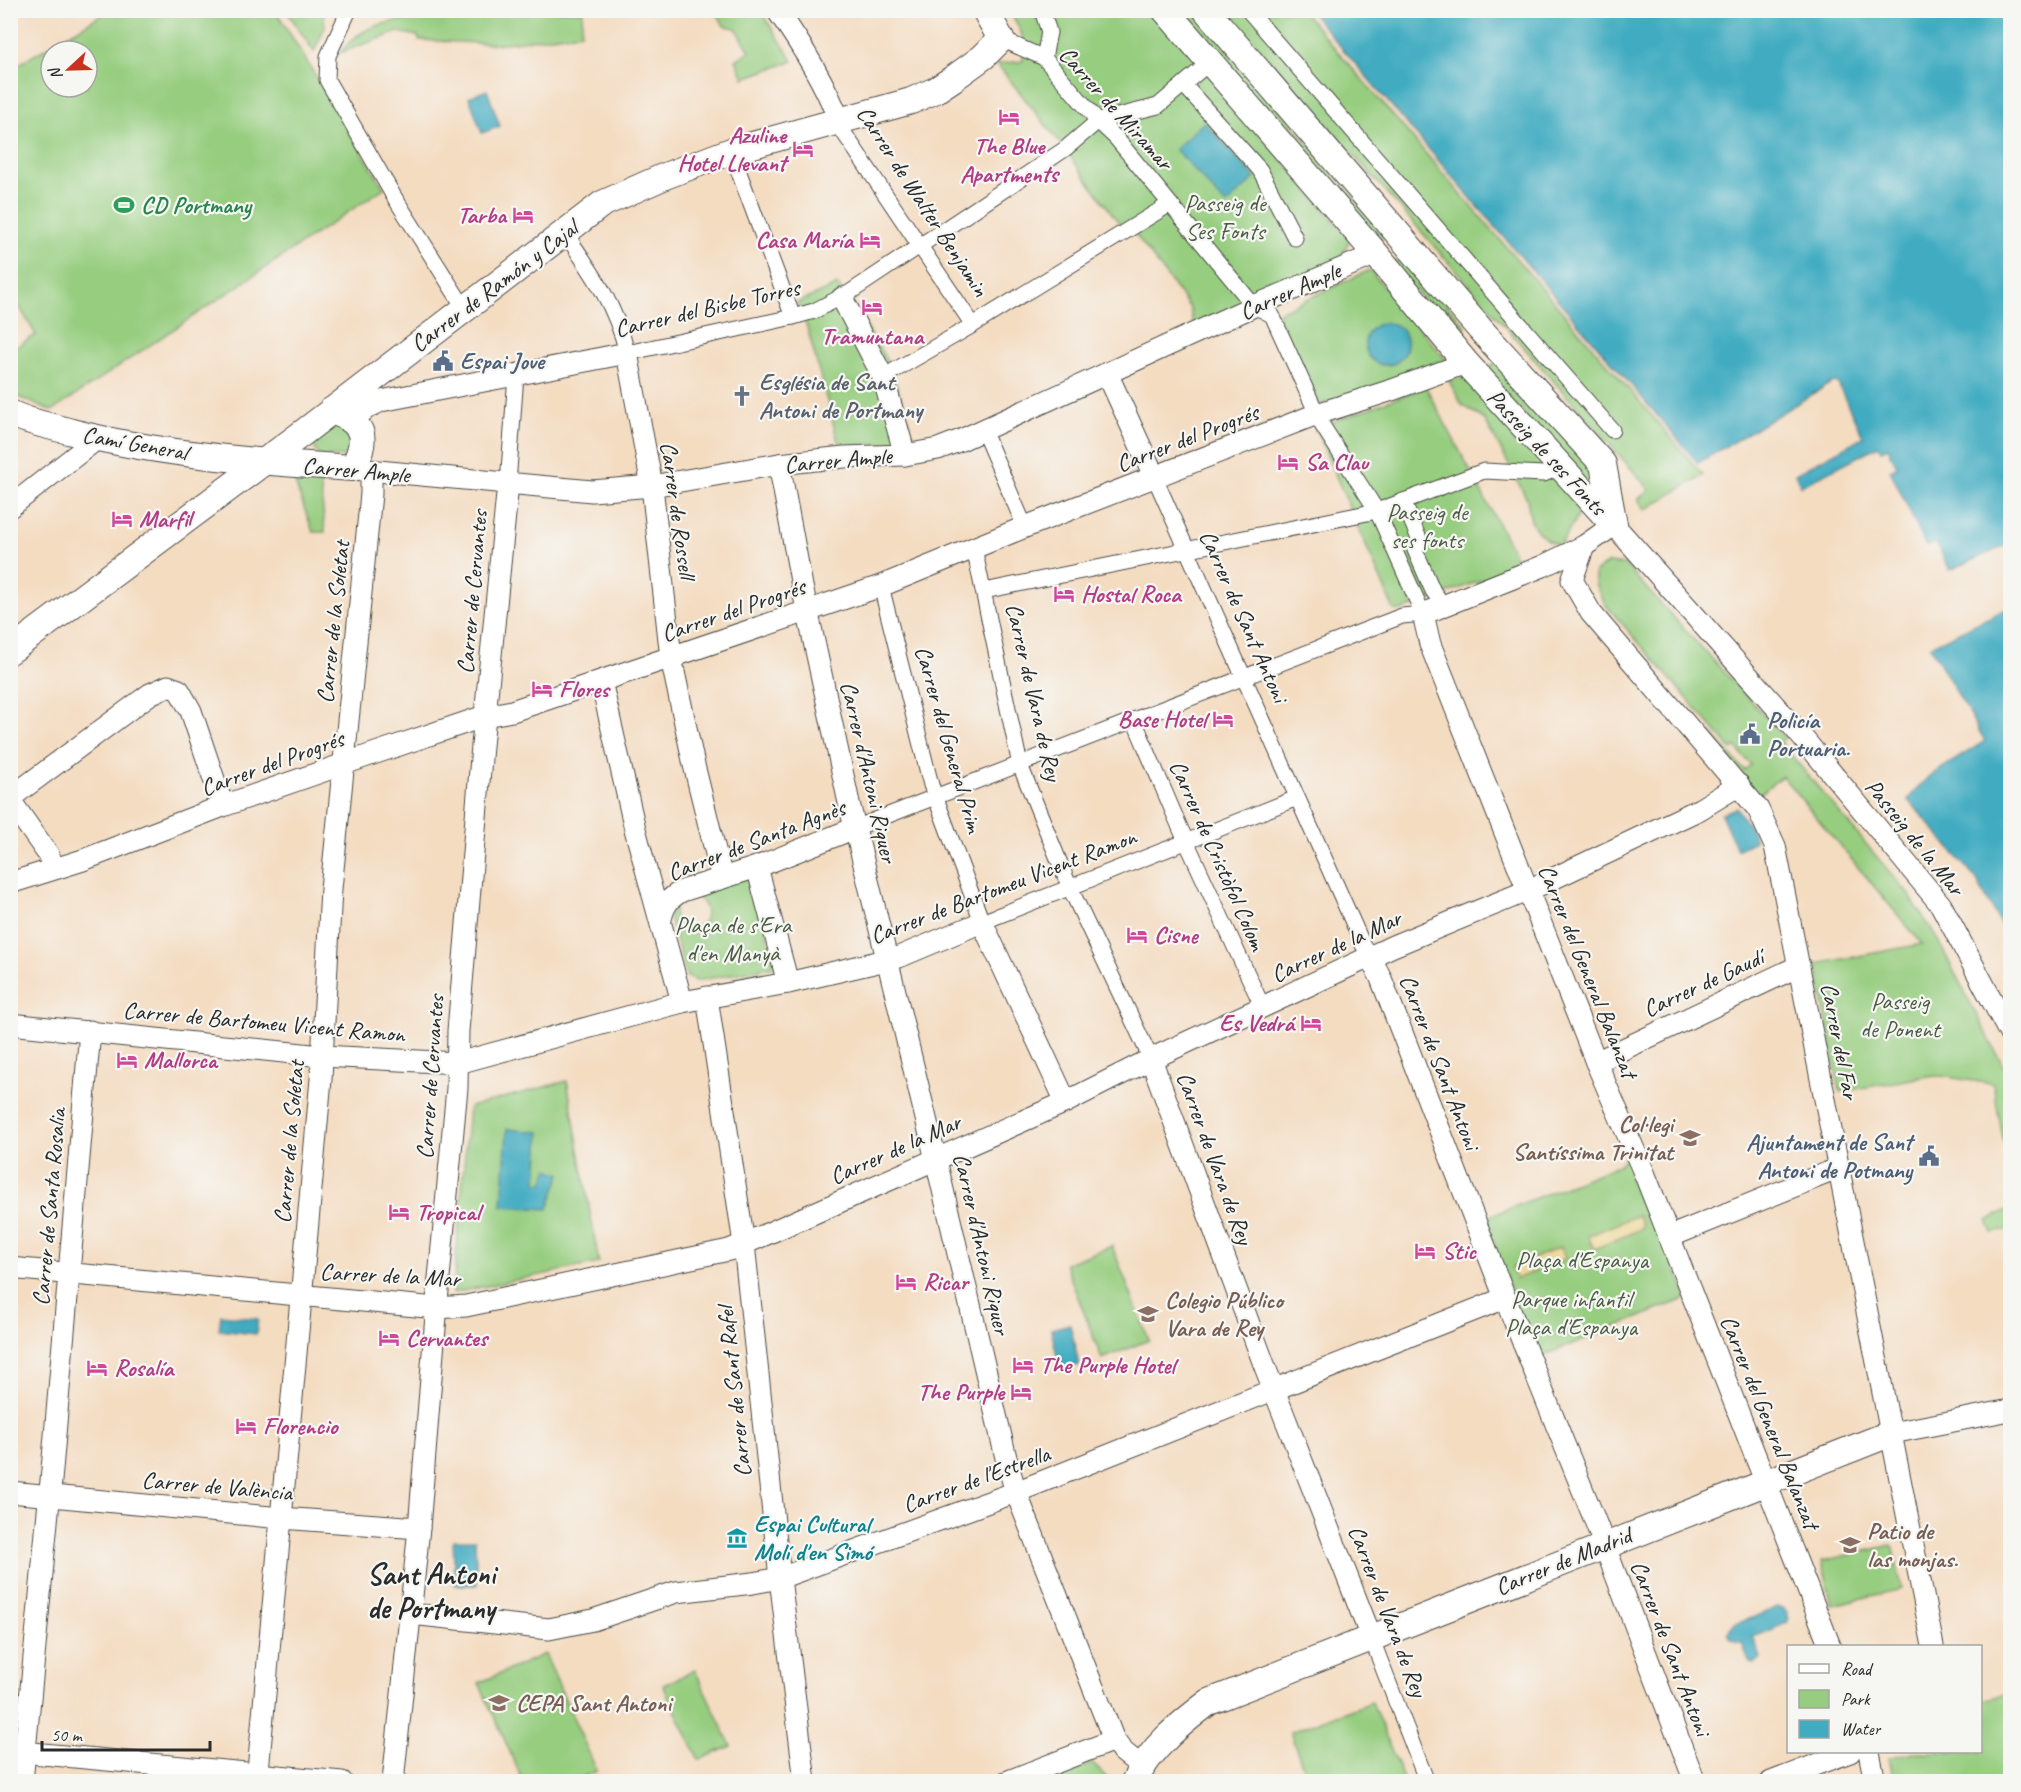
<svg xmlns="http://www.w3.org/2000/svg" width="2021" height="1792" font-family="Caveat,sans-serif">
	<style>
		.green { fill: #96cd7f; stroke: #607c55; stroke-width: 1.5; fill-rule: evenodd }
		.sand { fill: #eeda9e; stroke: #8c8264; stroke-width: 1.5 }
		.water { fill: #41abc1; stroke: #366b76; stroke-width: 1.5 }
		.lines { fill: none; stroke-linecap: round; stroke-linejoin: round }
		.pedestrian-casing { stroke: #494642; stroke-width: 17 }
		.minor-casing { stroke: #494642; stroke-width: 23 }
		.tertiary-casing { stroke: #494642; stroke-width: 28 }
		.pedestrian { stroke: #fff; stroke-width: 15 }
		.minor { stroke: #fff; stroke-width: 21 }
		.tertiary { stroke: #fff; stroke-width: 26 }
		.labels { text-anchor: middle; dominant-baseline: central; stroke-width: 4.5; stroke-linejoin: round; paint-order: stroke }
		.street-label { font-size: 24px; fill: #2b2b2b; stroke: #f6f6f2 }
		.hotel-label { font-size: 24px; font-weight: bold; fill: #b23c85; stroke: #f6f6f2; text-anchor: start }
		.park-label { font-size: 24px; fill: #4b5c44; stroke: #f6f6f2 }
		.leisure-label { font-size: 24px; font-weight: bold; fill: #27864d; stroke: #f6f6f2; text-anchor: start }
		.service-label { font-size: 24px; font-weight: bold; fill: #4e5e75; stroke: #f6f6f2; text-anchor: start }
		.worship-label { font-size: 24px; font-weight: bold; fill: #5b616d; stroke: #f6f6f2; text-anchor: start }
		.education-label { font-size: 24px; font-weight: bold; fill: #785e54; stroke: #f6f6f2; text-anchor: start }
		.culture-label { font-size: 24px; font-weight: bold; fill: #0d838f; stroke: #f6f6f2; text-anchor: start }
		.district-label { font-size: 30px; font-weight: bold; fill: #2b2b2b; stroke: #f6f6f2 }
	</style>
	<rect width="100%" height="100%" fill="#f6f6f2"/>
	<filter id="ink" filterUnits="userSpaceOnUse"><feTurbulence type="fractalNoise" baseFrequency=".0167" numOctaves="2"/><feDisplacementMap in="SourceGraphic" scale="12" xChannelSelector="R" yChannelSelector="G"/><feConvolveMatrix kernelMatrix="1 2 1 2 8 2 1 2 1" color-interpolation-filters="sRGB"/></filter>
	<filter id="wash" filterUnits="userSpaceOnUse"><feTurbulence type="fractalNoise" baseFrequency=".008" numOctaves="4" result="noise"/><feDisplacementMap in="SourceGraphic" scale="24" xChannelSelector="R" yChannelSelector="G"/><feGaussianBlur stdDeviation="1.35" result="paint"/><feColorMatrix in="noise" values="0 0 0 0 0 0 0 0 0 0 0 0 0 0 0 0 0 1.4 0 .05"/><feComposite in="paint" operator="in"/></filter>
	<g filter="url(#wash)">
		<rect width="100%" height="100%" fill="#f4dcc1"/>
		<!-- green -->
		<g class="green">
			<path d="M454,10L583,11L581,33L498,44L419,40L418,36L398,32L340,53C370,12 411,25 454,10Z"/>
			<path d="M108,11H276L384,188L52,411L11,394V350L36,335L11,292V69ZM51,51H87V87H51Z"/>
			<path d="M287,11H323L325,27L314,52Z"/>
			<path d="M706,11H761L793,61L744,78L736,60L750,51L736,28L724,26L719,16Z"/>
			<path d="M1008,11H1156L1350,239L1340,260L1193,325L1190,308L1136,235L1124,230L1065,149L997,64L1023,61C1024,36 1023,30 1008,11Z"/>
			<path d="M1173,11H1196L1387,235L1374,243Z"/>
			<path d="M1226,11H1303L1703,475L1645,510L1638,499L1650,490Z"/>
			<path d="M1408,260L1466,326L1460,343L1390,261Z"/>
			<path d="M1370,270L1448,362L1319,405L1275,314Z"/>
			<path d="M838,285L855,307L891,368L915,442L845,446L838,441L807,327L797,303Z"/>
			<path d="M1497,360L1597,466L1601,502L1486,371Z"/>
			<path d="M1469,376L1584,505L1560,546L1547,540L1538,532L1531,521L1527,499L1485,420L1462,405L1449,381Z"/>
			<path d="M1426,387L1520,565L1401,611L1394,610L1315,428Z"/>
			<path d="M339,426L349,428L351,457L320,456C304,441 326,428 339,426Z"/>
			<path d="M320,480L325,532H313L295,483Z"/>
			<path d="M1608,563L1625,565L1785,738L1780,742L1909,895L1935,935L2010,1079V1177L1993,1084L1934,1075L1840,1092L1816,964L1922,944L1782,776L1759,795L1708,738L1710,733L1744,770L1751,765L1735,747L1732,750L1605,604L1595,584V572Z"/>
			<path d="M754,876L775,966L697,981L687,977L669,917C671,906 674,902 683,896ZM692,895C710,901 711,927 691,928C669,928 668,896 692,895Z"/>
			<path d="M567,1081L599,1263L453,1293L469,1107Z"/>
			<path d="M1630,1153L1687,1298L1535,1359L1485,1218L1617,1166Z"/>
			<path d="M2010,1208V1229L1992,1233L1987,1221Z"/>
			<path d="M1112,1246L1149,1340L1102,1359L1065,1264Z"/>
			<path d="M1892,1545L1902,1589L1832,1605L1822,1561Z"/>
			<path d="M545,1654L597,1771L573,1781H523L479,1683Z"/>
			<path d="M695,1670L731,1746L699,1760L663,1685Z"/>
			<path d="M2010,1694V1781H1893L1888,1758L1913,1752H1980L1981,1700Z"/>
			<path d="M1372,1702L1404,1781H1275L1304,1770L1290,1732Z"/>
			<path d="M1092,1763L1110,1781H1050Z"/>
		</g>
		<!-- sand -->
		<g class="sand">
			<path d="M1638,1215L1643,1228L1594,1249L1588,1236Z"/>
			<path d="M1561,1247L1565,1259L1516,1279L1512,1267Z"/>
		</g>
		<!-- water -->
		<g class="water">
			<path d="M1310,11H2010V544L1950,570L1936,543L1926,546L1890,470L1897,467L1888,447L1881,450L1878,446L1801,486L1795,474L1863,437L1837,382L1831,383L1698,463Z"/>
			<path d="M487,90L500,126L482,133L469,97Z"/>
			<path d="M1204,122L1255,178L1226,205L1175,149Z"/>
			<circle cx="1386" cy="344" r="21"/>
			<path d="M2010,607V942L1976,879L1908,799L1928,777L1985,741L1930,646Z"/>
			<path d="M1736,808L1752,830L1755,841L1737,850L1721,814Z"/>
			<path d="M507,1129L540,1132L537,1183H543L548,1169L561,1174L548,1209L502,1206Z"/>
			<path d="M221,1315L258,1319L256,1334L219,1330Z"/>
			<path d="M1070,1324L1079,1365L1060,1369L1051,1329Z"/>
			<path d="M453,1540H475L477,1585H455Z"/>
			<path d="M1778,1607L1785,1610L1789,1618L1787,1623L1753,1637L1761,1658L1753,1664L1749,1662L1742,1643H1737L1731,1639L1728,1632L1734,1625Z"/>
		</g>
	</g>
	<g filter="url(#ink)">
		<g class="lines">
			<!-- pedestrian casing -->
			<g class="pedestrian-casing">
				<g id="pedestrian">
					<path d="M349,10L328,56L327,80L393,195L465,309"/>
					<path d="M1042,10L1049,32L1044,58"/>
					<path d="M1248,10L1612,430"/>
					<path d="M1184,85L1260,170L1295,238"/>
					<path d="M839,120L844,133L973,325"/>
					<path d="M731,151L793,317"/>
					<path d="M565,233C592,272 616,306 627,353L793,317L814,311L849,293L1065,149L1098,121L1158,106L1204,67"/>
					<path d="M883,377L973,325L1170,204"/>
					<path d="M983,430L1025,527"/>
					<path d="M1155,478L1363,945L1370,957"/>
					<path d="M508,484L516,375"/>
					<path d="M1403,501L1420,541L1415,550L1433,591L1443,605"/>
					<path d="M974,548L1020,765L1070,888L1151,1059"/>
					<path d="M881,586L931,785L982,922L1297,798"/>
					<path d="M984,591L1377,511L1484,471L1544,474L1553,470"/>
					<path d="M1134,720L1181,830L1263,1008"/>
					<path d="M855,828L1402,616L1423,614L1377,511L1322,425L1272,315L1254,306L1116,138L1098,121L1044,58L1001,39"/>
					<path d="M1371,1637L1427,1782"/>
				</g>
			</g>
			<!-- minor casing -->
			<g class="minor-casing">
				<g id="minor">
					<path d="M777,10C801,44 824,81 839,120"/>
					<path d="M842,298L883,377L905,455"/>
					<path d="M1107,373L1155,478"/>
					<path d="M352,420L367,408L381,401L627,353L652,486L671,658L694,765L722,878"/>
					<path d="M779,464L802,586L849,803L931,1139L1007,1462L1016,1492L1114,1740L1122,1751L1141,1766"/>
					<path d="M357,469L592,491L652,486L779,464L844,457L905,455L938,449L961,440L1254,306L1376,254"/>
					<path d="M10,507L98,438"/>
					<path d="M1584,546L1572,580L1591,613L1758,809L1775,846L1933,1646"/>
					<path d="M601,681L635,829L682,1002"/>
					<path d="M10,798L150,694L168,686L179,690L191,711L223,806"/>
					<path d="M10,800L48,854L54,868"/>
					<path d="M757,867L788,983"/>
					<path d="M10,883L83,860L223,806L367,756L485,716L512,711L881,586L1025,527L1317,414L1392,390L1466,363"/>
					<path d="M661,919C664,905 669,898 682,891L757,867L855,828"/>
					<path d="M1370,957L1380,976L1505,1298L1594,1518L1695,1782"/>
					<path d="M707,997L744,1244L780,1578L805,1782"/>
					<path d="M10,1024L322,1056L458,1063L682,1002L788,983L899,957L982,922L1066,1102"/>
					<path d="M1151,1059L1265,1367L1371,1637"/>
					<path d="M1596,1062L1799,966"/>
					<path d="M1669,1237L1839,1168"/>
					<path d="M10,1268L437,1308L466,1306L729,1250L744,1244L1066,1102L1151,1059L1393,946L1529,890L1700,809L1739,785"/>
					<path d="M1892,1433L2010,1410"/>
					<path d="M10,1492L281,1518L419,1528"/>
					<path d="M411,1614L549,1629L593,1620L676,1592L753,1583L780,1578L1016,1492L1505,1298"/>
					<path d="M1830,1646L1645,1175L1596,1062L1430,644L1423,614L1543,566L1584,546L1614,525L1792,725L1941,905L2010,1034"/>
					<path d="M11,1751L342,1782"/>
					<path d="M1869,1752L1875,1782"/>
					<path d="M22,1782L52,1470L90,1031"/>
					<path d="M257,1782L321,1079L331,889L371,494V471"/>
					<path d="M393,1782L419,1528L439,1278L457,1088L458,1031L482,746L508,484"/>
					<path d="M1006,1782L1114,1740"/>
					<path d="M1771,1782L1850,1752"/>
				</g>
			</g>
			<!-- tertiary casing -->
			<g class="tertiary-casing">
				<g id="tertiary">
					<path d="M1165,10L1376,254L1466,363L1614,525"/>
					<path d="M1206,10L1480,329L1603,464L1614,525"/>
					<path d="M10,413C30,423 51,426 72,432C163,455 259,462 353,468C369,437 364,422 331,411"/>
					<path d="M10,651L304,432L602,204L665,176L731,151L911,101L936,90L954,78L983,57L1001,39L985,10"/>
					<path d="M1134,1782C1150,1748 1180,1724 1209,1702L1892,1433"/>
				</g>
			</g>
			<!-- pedestrian -->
			<use href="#pedestrian" class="pedestrian"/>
			<!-- minor -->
			<use href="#minor" class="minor"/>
			<!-- tertiary -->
			<use href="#tertiary" class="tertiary"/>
		</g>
	</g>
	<!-- icons -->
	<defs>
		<g id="hotel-bare" transform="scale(1.62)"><path d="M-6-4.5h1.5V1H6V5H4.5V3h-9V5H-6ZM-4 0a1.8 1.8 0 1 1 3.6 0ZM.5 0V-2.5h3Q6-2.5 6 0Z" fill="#d1479c" stroke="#f6f6f2" stroke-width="2.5" paint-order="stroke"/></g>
		<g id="stadium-bare" transform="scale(1.62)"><path d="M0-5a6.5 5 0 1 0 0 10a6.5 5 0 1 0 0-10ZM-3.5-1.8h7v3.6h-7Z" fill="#2e9e5b" stroke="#f6f6f2" stroke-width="2.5" paint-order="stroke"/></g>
		<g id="civic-bare" transform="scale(1.62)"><path d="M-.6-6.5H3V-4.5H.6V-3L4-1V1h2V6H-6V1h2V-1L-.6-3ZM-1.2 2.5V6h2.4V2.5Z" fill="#5c6f8a" stroke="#f6f6f2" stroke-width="2.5" paint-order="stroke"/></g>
		<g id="church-bare" transform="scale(1.62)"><path d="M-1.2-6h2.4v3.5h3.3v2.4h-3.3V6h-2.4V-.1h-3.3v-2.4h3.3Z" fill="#6b7280" stroke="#f6f6f2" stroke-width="2.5" paint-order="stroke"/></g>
		<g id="school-bare" transform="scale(1.62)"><path d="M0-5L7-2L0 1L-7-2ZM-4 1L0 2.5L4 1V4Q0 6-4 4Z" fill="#8d6e63" stroke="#f6f6f2" stroke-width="2.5" paint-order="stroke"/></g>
		<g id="museum-bare" transform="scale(1.62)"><path d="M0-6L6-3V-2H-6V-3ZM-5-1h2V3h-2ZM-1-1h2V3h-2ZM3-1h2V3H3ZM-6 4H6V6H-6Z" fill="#0f9aa8" stroke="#f6f6f2" stroke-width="2.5" paint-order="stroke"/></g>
		<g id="university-bare" transform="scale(1.62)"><path d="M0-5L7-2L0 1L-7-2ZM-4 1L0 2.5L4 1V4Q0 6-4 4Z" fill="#8d6e63" stroke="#f6f6f2" stroke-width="2.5" paint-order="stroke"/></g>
	</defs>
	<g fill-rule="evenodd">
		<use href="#hotel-bare" x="1009" y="117"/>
		<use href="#hotel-bare" x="803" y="149"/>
		<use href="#stadium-bare" x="124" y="205"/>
		<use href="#hotel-bare" x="523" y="215"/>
		<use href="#hotel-bare" x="870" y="240"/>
		<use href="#hotel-bare" x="872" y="307"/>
		<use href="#civic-bare" x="443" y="361"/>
		<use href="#church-bare" x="742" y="396"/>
		<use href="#hotel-bare" x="1288" y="462"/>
		<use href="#hotel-bare" x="122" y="519"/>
		<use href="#hotel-bare" x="1064" y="594"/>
		<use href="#hotel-bare" x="542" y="689"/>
		<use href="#hotel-bare" x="1223" y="719"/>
		<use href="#civic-bare" x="1750" y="734"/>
		<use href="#hotel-bare" x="1137" y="935"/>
		<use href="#hotel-bare" x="1311" y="1023"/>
		<use href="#hotel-bare" x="127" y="1060"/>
		<use href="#school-bare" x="1690" y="1138"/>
		<use href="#civic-bare" x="1929" y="1156"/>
		<use href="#hotel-bare" x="399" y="1212"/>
		<use href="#hotel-bare" x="1425" y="1251"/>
		<use href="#hotel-bare" x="906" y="1282"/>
		<use href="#school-bare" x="1148" y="1314"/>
		<use href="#hotel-bare" x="389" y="1338"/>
		<use href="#hotel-bare" x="1023" y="1365"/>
		<use href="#hotel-bare" x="97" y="1368"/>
		<use href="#hotel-bare" x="1021" y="1392"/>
		<use href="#hotel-bare" x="246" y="1426"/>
		<use href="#museum-bare" x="737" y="1538"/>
		<use href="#school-bare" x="1850" y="1545"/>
		<use href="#university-bare" x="499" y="1703"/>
	</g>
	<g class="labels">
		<!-- street labels -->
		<g class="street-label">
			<text transform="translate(1116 108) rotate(48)">Carrer de Miramar</text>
			<text transform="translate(923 201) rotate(57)">Carrer de Walter Benjamin</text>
			<text transform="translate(494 286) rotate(-37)">Carrer de Ramón y Cajal</text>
			<text transform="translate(1290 291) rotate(-24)">Carrer Ample</text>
			<text transform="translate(707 308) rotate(-13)">Carrer del Bisbe Torres</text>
			<text transform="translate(1187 438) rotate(-21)">Carrer del Progrés</text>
			<text transform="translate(135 443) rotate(10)">Camí General</text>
			<text transform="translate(1547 452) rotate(47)">Passeig de ses Fonts</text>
			<text transform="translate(838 460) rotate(-5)">Carrer Ample</text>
			<text transform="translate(356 470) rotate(5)">Carrer Ample</text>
			<text transform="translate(678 510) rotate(82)">Carrer de Rossell</text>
			<text transform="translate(472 592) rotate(-85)">Carrer de Cervantes</text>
			<text transform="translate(733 610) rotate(-19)">Carrer del Progrés</text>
			<text transform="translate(1244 616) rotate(66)">Carrer de Sant Antoni</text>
			<text transform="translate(333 622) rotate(-84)">Carrer de la Soletat</text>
			<text transform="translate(1034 692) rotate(77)">Carrer de Vara de Rey</text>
			<text transform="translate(949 739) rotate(74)">Carrer del General Prim</text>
			<text transform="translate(272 763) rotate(-20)">Carrer del Progrés</text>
			<text transform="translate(869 772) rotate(77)">Carrer d'Antoni Riquer</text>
			<text transform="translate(1915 837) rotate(51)">Passeig de la Mar</text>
			<text transform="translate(756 840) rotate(-21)">Carrer de Santa Agnès</text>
			<text transform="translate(1218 855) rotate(66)">Carrer de Cristòfol Colom</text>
			<text transform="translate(1003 886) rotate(-21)">Carrer de Bartomeu Vicent Ramon</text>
			<text transform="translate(1336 946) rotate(-25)">Carrer de la Mar</text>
			<text transform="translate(1588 971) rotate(68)">Carrer del General Balanzat</text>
			<text transform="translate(1703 983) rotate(-25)">Carrer de Gaudí</text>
			<text transform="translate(264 1022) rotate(5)">Carrer de Bartomeu Vicent Ramon</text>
			<text transform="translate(1840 1041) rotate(79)">Carrer del Far</text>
			<text transform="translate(1440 1062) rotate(69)">Carrer de Sant Antoni</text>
			<text transform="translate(430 1077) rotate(-86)">Carrer de Cervantes</text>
			<text transform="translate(289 1142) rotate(-85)">Carrer de la Soletat</text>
			<text transform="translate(895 1149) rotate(-24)">Carrer de la Mar</text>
			<text transform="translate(1215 1158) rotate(70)">Carrer de Vara de Rey</text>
			<text transform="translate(49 1207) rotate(-85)">Carrer de Santa Rosalia</text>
			<text transform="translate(982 1244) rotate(77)">Carrer d'Antoni Riquer</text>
			<text transform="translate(390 1275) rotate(3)">Carrer de la Mar</text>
			<text transform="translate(734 1392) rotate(-96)">Carrer de Sant Rafel</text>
			<text transform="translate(1770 1422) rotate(68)">Carrer del General Balanzat</text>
			<text transform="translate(976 1479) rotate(-20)">Carrer de l'Estrella</text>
			<text transform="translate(217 1486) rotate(5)">Carrer de València</text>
			<text transform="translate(1563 1561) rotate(-22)">Carrer de Madrid</text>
			<text transform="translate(1388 1611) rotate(69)">Carrer de Vara de Rey</text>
			<text transform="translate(1671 1648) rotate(69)">Carrer de Sant Antoni</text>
		</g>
		<!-- hotel labels -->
		<g class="hotel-label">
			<text x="786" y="135" text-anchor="end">Azuline<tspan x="786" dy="28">Hotel Llevant</tspan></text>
			<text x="1009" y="146" text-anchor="middle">The Blue<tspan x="1009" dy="28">Apartments</tspan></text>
			<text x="506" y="215" text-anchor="end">Tarba</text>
			<text x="853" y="240" text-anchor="end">Casa María</text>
			<text x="872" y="336" text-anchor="middle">Tramuntana</text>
			<text x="1305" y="462">Sa Clau</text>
			<text x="139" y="519">Marfil</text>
			<text x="1081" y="594">Hostal Roca</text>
			<text x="559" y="689">Flores</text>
			<text x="1206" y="719" text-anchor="end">Base Hotel</text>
			<text x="1154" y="935">Cisne</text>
			<text x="1294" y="1023" text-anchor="end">Es Vedrá</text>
			<text x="144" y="1060">Mallorca</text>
			<text x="416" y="1212">Tropical</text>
			<text x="1442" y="1251">Stic</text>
			<text x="923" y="1282">Ricar</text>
			<text x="406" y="1338">Cervantes</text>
			<text x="1040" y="1365">The Purple Hotel</text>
			<text x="114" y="1368">Rosalía</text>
			<text x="1004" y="1392" text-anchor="end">The Purple</text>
			<text x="263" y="1426">Florencio</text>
		</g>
		<!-- park labels -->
		<g class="park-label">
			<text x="1225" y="203">Passeig de<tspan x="1225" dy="28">Ses Fonts</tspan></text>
			<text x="1427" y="512">Passeig de<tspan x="1427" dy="28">ses fonts</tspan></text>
			<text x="733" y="925">Plaça de s'Era<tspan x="733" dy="28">d'en Manyà</tspan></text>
			<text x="1900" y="1001">Passeig<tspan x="1900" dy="28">de Ponent</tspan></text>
			<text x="1582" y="1260">Plaça d'Espanya</text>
			<text x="1571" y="1299">Parque infantil<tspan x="1571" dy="28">Plaça d'Espanya</tspan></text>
		</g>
		<!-- leisure labels -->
		<g class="leisure-label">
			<text x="141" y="205">CD Portmany</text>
		</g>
		<!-- service labels -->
		<g class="service-label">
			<text x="460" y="361">Espai Jove</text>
			<text x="1767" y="720">Policía<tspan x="1767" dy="28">Portuaria.</tspan></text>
			<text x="1912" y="1142" text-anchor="end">Ajuntament de Sant<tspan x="1912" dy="28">Antoni de Potmany</tspan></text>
		</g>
		<!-- worship labels -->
		<g class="worship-label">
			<text x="759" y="382">Església de Sant<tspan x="759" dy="28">Antoni de Portmany</tspan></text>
		</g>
		<!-- education labels -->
		<g class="education-label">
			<text x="1673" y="1124" text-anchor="end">Col·legi<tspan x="1673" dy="28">Santíssima Trinitat</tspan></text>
			<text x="1165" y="1300">Colegio Público<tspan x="1165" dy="28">Vara de Rey</tspan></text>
			<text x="1867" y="1531">Patio de<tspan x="1867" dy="28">las monjas.</tspan></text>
			<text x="516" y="1703">CEPA Sant Antoni</text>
		</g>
		<!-- culture labels -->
		<g class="culture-label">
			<text x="754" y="1524">Espai Cultural<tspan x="754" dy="28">Molí d'en Simó</tspan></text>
		</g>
		<!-- district labels -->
		<g class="district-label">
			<text x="431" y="1574">Sant Antoni<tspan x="431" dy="34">de Portmany</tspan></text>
		</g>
	</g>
	<!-- margin -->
	<rect width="2021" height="1792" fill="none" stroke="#f6f6f2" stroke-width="36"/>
	<!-- legend -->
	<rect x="1787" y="1645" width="195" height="108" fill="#f6f6f2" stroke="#a5a5a2" stroke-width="1.5"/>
	<rect x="1799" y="1664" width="30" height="9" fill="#ffffff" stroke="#a5a5a2" stroke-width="1.5"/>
	<text x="1841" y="1675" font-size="18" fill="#2b2b2b">Road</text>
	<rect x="1799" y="1690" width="30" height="18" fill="#96cd7f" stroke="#a5a5a2" stroke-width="1.5"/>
	<text x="1841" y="1705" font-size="18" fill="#2b2b2b">Park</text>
	<rect x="1799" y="1720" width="30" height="18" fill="#41abc1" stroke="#a5a5a2" stroke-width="1.5"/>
	<text x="1841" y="1735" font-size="18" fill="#2b2b2b">Water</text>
	<!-- north arrow -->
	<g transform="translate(69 69) rotate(248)"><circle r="28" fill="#f6f6f2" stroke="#a5a5a2" stroke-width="1.5"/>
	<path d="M0-4.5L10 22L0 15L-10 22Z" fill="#c8321e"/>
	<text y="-9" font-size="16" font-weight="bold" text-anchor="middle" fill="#2b2b2b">N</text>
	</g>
	<!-- scale -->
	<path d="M42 1741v9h168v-9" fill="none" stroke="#2b2b2b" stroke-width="3"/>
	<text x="51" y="1741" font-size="18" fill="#2b2b2b" stroke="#f6f6f2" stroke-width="4.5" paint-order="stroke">50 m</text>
</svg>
